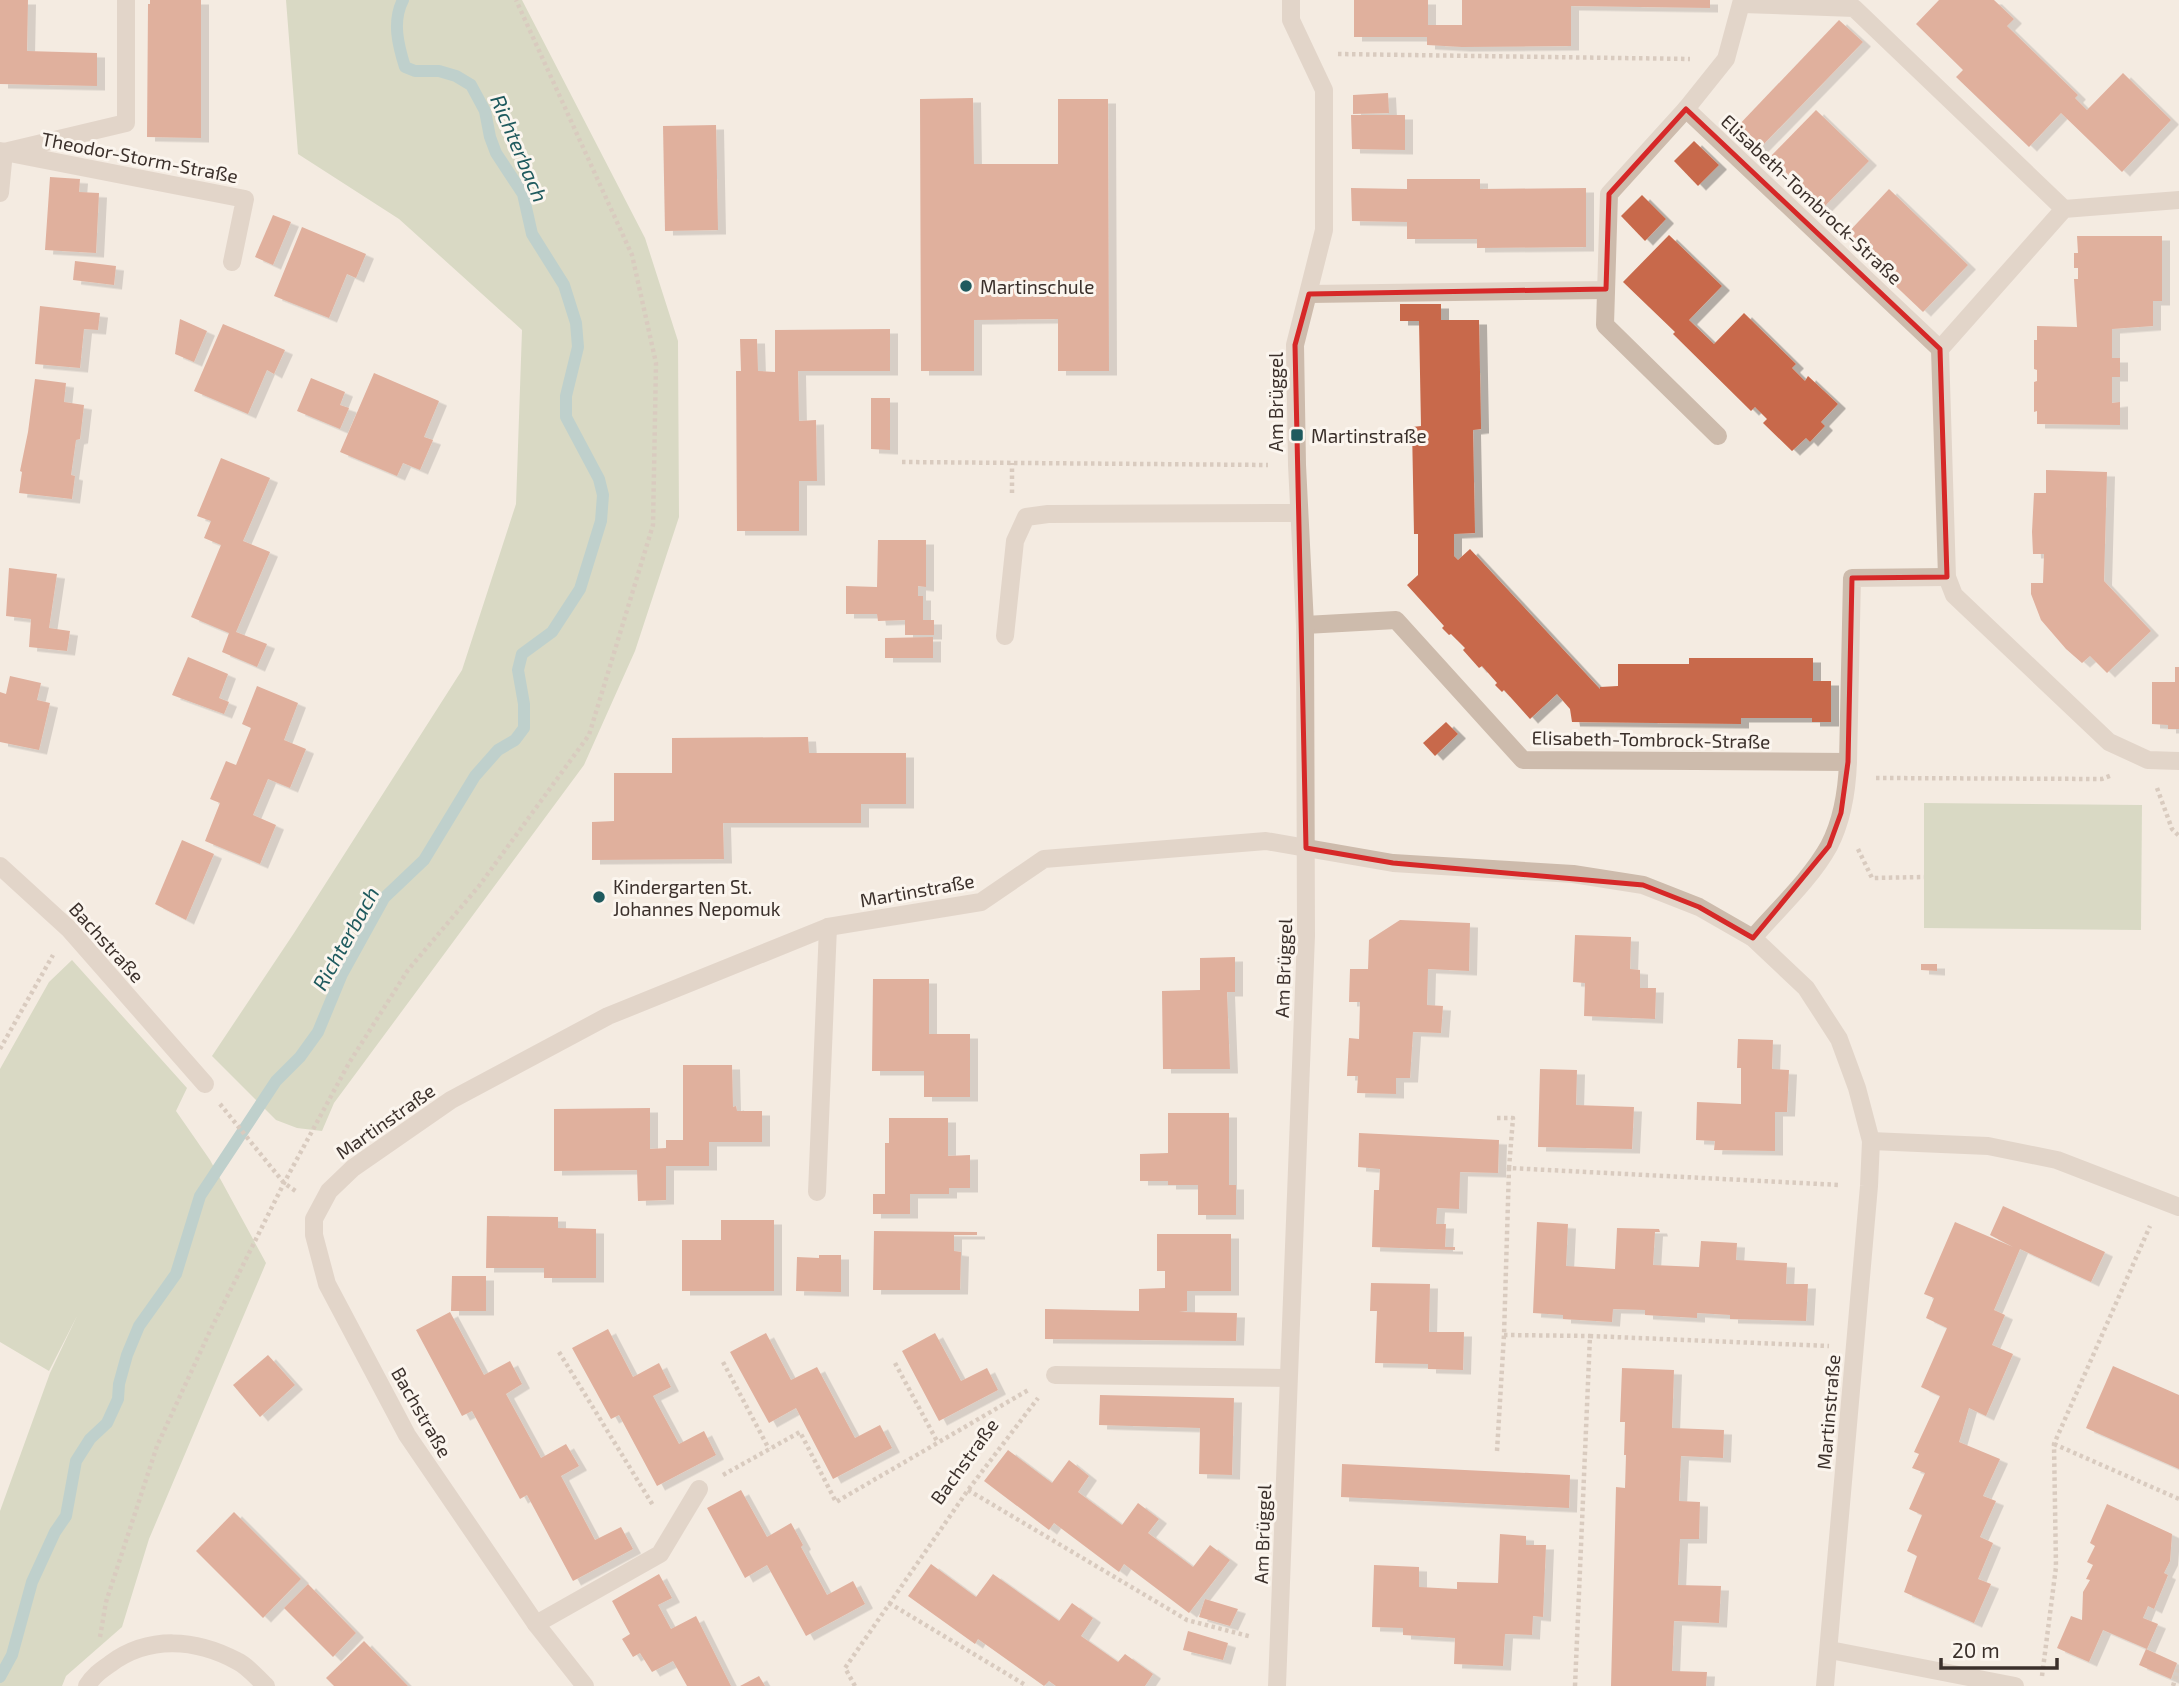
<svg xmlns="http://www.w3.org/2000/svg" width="2179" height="1686" font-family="'Exo 2',sans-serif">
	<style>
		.green { fill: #b8c4a0 }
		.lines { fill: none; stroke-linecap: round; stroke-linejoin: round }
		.stream { stroke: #7fb0b2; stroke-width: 12 }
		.building { fill: #c8694b; filter: url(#shadow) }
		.path { stroke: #b9a596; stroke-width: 4.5; stroke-dasharray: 3.5 3.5; stroke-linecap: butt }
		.service { stroke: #cdbbac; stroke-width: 18 }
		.minor { stroke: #cdbbac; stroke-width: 18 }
		.marked { fill: none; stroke: #d62828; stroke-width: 5; stroke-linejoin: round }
		.poi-dot { fill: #1f5a5e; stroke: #fbf5ee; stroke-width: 2.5 }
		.labels { text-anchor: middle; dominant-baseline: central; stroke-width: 6; stroke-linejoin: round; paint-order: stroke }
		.street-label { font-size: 19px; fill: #3b302b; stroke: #fbf5ee }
		.poi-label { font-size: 19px; fill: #3b302b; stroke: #fbf5ee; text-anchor: start }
		.water-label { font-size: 21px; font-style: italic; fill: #1f5a5e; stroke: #fbf5ee }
	</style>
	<defs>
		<filter id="shadow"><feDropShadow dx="8" dy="4.5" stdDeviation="0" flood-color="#0004"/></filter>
	</defs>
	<rect width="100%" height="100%" fill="#f4ebe1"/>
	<!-- green -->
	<g class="green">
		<path d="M286,0H522L645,238L678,341L679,517L635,651L584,765L334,1103L322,1131L297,1128L276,1120L212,1056L294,933L462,670L516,504L522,330L399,219L298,154Z"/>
		<path d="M1924,803L2142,805L2141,930L1924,928Z"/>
		<path d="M72,960L187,1088L176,1111L210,1160L266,1263L149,1539L122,1627L66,1676L62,1686H0V1511L50,1373L77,1316L49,1371L0,1342V1069L49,982Z"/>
	</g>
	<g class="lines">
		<!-- stream -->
		<path class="stream" d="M0,1677L12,1655L32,1582L55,1532L66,1516L76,1461L90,1439L107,1423L118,1399L119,1384L127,1355L139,1326L176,1274L200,1196L276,1081L300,1057L318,1032L342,974L384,898L424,860L475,776L498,750L515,740L524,728V704L518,670L522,654L552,632L580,589L601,521L603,495L599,479L566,417V396L578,347L576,323L564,285L532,234L523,194L496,153L490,137L485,111L471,85L456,76L439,71H415L405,67C398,45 392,21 403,0"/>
	</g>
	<!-- building -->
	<g class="building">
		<path d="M0,0H28L27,51L97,53V86L0,84Z"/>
		<path d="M150,0H201V138L147,137L148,4H150Z"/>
		<path d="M1354,0H1428V25H1462V0H1710V8L1571,6V46L1462,47L1427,45V37H1354Z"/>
		<path d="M1939,0H1994L2014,19L2007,26L2078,95L2075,98L2087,110L2123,73L2171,120L2122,172L2061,113L2029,147L1956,77L1963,70L1916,24Z"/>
		<path d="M1839,20L1863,42L1758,150L1736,128Z"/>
		<path d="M1388,93L1389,113L1353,114V95Z"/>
		<path d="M973,98L974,164H1058V99H1108L1109,371H1058V319L974,320V371H921L920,99Z"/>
		<path d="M1816,110L1869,161L1823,208L1770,157Z"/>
		<path d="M1351,115H1405V150L1352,149Z"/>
		<path d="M716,125L718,230L665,231L663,126Z"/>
		<path d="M1694,141L1719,165L1698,186L1674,161Z"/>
		<path d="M50,177L80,179L79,192L99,193L96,253L45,250Z"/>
		<path d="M1407,179H1480V189L1586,188V247L1477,248V239H1407V222L1352,221L1351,188L1407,189Z"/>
		<path d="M1889,189L1968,265L1923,312L1844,237Z"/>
		<path d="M1642,195L1666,219L1645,241L1621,216Z"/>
		<path d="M273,215L291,222L273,265L255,257Z"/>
		<path d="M302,227L366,254L356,278L347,274L329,318L274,296Z"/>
		<path d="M1669,235L1722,286L1689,320L1714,344L1744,313L1796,364L1792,368L1805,381L1808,376L1838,404L1821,422L1825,426L1810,442L1806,438L1792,451L1763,423L1767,419L1755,407L1751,411L1673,334L1675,332L1623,282Z"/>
		<path d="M2077,236H2162V301H2153V326L2112,329V358H2120V377H2112V403L2120,402V425L2037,424V411L2034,412V382L2037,381V370L2034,369V340H2037V326L2077,327L2074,279H2078V268H2074V253H2078Z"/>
		<path d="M75,261L116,266L114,285L73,280Z"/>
		<path d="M1400,304H1441V320H1479L1481,425V429L1473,430L1475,533L1454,534V556L1458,560L1470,549L1600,689V687L1618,686V664H1689V658H1813V681H1831V722H1812V718H1741V724L1572,722L1570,709L1557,694L1530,719L1504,690L1502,692L1495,685L1497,683L1482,666L1479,668L1463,650L1465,648L1451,634L1449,635L1442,628L1444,626L1407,585L1418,575V534H1414L1412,427L1421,426L1419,321H1400Z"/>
		<path d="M40,306L100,313L98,330L84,329L80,368L35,364Z"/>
		<path d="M180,319L207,331L194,362L175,354Z"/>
		<path d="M223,324L285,350L274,374L267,370L248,414L194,391Z"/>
		<path d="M890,329V371H798L799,421L816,420L817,481H799V531H737L736,371H741L740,339H757L758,371L775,372V330Z"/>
		<path d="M374,373L439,401L424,437L433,440L420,470L403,463L397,476L340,452Z"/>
		<path d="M311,378L345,392L340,405L349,408L340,429L297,411Z"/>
		<path d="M35,379L66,383L64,402L84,405L80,439L76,440L71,475L75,476L72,499L19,493L22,472L20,471L28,432Z"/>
		<path d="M871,398H890V450L871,449Z"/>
		<path d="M221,458L270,478L243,541L270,552L236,632L267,644L257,667L222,652L229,633L191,617L221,545L204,538L211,521L197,516Z"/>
		<path d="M2046,470L2107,472L2104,581L2151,631L2107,673L2090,656L2082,663L2066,649L2041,620L2031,594V583H2043L2044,554H2033L2032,532L2034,493H2046Z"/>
		<path d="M878,540H926V587L918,586V596H923V620H934V635H905V620L878,621L877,614H846V586L877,587Z"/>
		<path d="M9,568L57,574L49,628L70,631L67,651L29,647L31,619L6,616Z"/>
		<path d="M933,637V658H885V638Z"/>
		<path d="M188,657L228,674L219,698L229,702L224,714L172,695Z"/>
		<path d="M2175,667H2179V729H2168V725L2152,724V682H2175Z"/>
		<path d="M10,676L41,683L37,700L50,703L39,750L0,742V692L6,694Z"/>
		<path d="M257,686L298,703L284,740L306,749L290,788L268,779L253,815L276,825L260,864L205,841L220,803L210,799L226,761L236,765L251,728L242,724Z"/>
		<path d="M1446,722L1458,734L1435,756L1423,743Z"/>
		<path d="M808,737L809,753H906V804H861V823H723L724,859L592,860V822L614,821V773H672V738Z"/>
		<path d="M182,840L214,854L186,920L155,904Z"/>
		<path d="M1400,920L1470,923L1469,971L1428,969L1427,1005L1443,1006L1441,1033L1413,1032L1410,1078H1396V1094L1357,1093L1358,1076H1347L1349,1038L1359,1039L1360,1002H1349L1350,969H1368L1369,940Z"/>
		<path d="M1575,935L1631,937L1630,969L1640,970V988H1656L1655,1019L1584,1016L1585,983L1573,982Z"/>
		<path d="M1235,957V992H1227L1230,1069H1163L1162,991L1200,990V958Z"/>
		<path d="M1921,964H1937V971L1921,970Z"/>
		<path d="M873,979H929V1034H970V1097H924V1071H872Z"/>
		<path d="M1738,1039L1773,1040L1772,1069L1789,1070L1787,1112H1775V1151L1714,1150L1715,1141L1696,1140L1697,1102L1741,1104V1068H1737Z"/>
		<path d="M683,1065H732L733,1107L736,1106L737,1111H762V1142H709V1166H666V1200L638,1201L637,1170L554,1171V1109L650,1108V1149L666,1148V1140H683Z"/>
		<path d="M1540,1069L1577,1070L1576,1105L1634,1107L1632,1149L1538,1147Z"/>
		<path d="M1168,1113H1229V1185H1236V1215H1198V1185H1168V1181H1140V1154L1168,1153Z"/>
		<path d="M889,1118H948V1156L970,1155V1188H949V1194H910V1214H873V1194H885V1143H889Z"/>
		<path d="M1359,1133L1499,1140L1498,1173L1460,1172L1459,1209L1437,1208L1436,1224H1446L1445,1247H1455V1250L1372,1247L1374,1190H1379L1380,1169L1358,1167Z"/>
		<path d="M2003,1206L2105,1252L2091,1282L2020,1249L1994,1310L2005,1315L1992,1345L2013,1354L1986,1416L1969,1408L1959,1442L2000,1459L1983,1496L1996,1501L1980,1537L1993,1543L1978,1579L1991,1584L1974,1623L1904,1592L1917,1556L1907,1551L1922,1515L1909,1509L1925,1473L1912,1468L1919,1454L1914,1452L1940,1396L1921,1387L1947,1328L1926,1318L1934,1298L1924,1294L1955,1222L2013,1247L1990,1235Z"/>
		<path d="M487,1216L558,1217V1228L596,1229V1278H544V1268H486Z"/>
		<path d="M721,1220H774V1291H682V1240H721Z"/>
		<path d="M1537,1222L1568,1224L1566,1266L1615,1269L1617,1228L1659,1229L1660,1232H1655L1653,1265L1699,1267L1701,1241L1737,1243L1736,1260L1787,1263L1786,1284H1808L1806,1321L1730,1319V1315L1697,1313V1318L1645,1315V1310L1613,1309L1612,1322L1563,1319V1315L1533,1313Z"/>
		<path d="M874,1231L977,1232V1235H954V1251L961,1252L960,1290H873Z"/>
		<path d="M1157,1234H1231V1291H1187V1311L1179,1312L1237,1313L1236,1341L1045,1339V1309L1139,1311V1289L1165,1288V1271H1157Z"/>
		<path d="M819,1255H841V1292L796,1291L797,1257L819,1258Z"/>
		<path d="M452,1276H486V1311H451Z"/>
		<path d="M1371,1283L1430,1284L1429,1332H1464L1463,1370L1428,1369V1364L1375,1363L1377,1311H1370Z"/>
		<path d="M450,1312L484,1375L510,1361L522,1384L506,1394L541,1458L566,1444L579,1466L561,1476L595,1540L621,1527L633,1549L573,1581L527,1495L520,1499L472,1411L462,1416L416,1330Z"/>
		<path d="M608,1329L633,1377L659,1363L671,1387L653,1396L679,1444L704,1431L716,1455L657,1486L619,1415L611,1419L572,1348Z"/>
		<path d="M766,1333L791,1380L817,1367L855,1438L880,1425L892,1448L833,1479L796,1408L769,1423L730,1352Z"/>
		<path d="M935,1333L961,1381L987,1368L998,1390L939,1421L902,1351Z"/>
		<path d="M268,1355L295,1385L260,1417L233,1385Z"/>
		<path d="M2113,1366L2179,1395V1469L2086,1428Z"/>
		<path d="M1622,1368L1674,1370L1672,1428L1724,1430L1723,1458L1681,1456L1679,1501L1700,1502L1699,1539H1680L1678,1585L1721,1586L1719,1623L1674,1621L1672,1671L1707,1672L1706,1686H1611L1616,1487L1625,1488L1626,1455H1624L1625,1422H1620Z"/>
		<path d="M1100,1395L1234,1398L1232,1475L1199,1474L1200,1428L1099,1425Z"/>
		<path d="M1008,1450L1052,1483L1069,1460L1089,1476L1078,1492L1122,1525L1138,1503L1159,1519L1148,1533L1193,1567L1210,1545L1230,1560L1189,1613L1124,1564L1119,1572L1054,1523L1049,1530L984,1481Z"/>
		<path d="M1342,1464L1570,1475L1569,1508L1341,1497Z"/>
		<path d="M741,1490L767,1537L791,1523L803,1545L801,1547L827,1595L853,1581L865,1604L806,1636L767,1565L745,1578L707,1508Z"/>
		<path d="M2107,1504L2172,1534L2170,1561L2164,1573L2168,1575L2154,1609L2148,1606L2143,1618L2158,1624L2147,1649L2103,1630L2089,1662L2057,1648L2071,1616L2082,1620L2083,1592L2090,1580L2086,1579L2093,1565L2087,1562L2095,1546L2090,1543Z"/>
		<path d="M234,1512L301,1579L263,1618L196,1551Z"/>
		<path d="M1500,1534L1526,1536V1545H1546L1543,1617L1533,1616L1532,1635L1505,1634L1503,1666L1454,1664L1455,1638L1403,1635V1628L1372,1627L1374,1565L1419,1567V1587L1457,1589V1582L1498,1583Z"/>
		<path d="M931,1564L976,1597L993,1574L1059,1621L1072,1603L1093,1618L1081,1636L1118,1662L1125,1654L1153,1674L1145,1686H1056L1049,1681L1044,1686L978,1639L975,1644L908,1596Z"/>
		<path d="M659,1574L672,1598L658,1605L671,1629L696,1616L731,1686H687L673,1661L652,1672L640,1653L633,1657L622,1639L630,1634L612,1601Z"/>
		<path d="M308,1584L356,1633L333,1657L284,1608Z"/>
		<path d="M1205,1599L1238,1609L1230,1626L1199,1617Z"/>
		<path d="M1188,1631L1228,1643L1223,1660L1183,1650Z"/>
		<path d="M364,1641L408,1686H334L326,1678Z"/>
		<path d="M2146,1649L2177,1663L2171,1679L2139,1665Z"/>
		<path d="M759,1676L765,1686H740Z"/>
	</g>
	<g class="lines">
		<!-- path -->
		<g class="path">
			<path d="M1338,54L1690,59"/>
			<path d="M902,462L1268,465"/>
			<path d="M1012,493V463"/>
			<path d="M1876,778L2102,779L2112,775"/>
			<path d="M2157,788L2172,829L2179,836"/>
			<path d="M1858,849L1872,878L1924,877"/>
			<path d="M0,1049L53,955"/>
			<path d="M220,1104L284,1183L297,1192"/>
			<path d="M1497,1118H1513L1509,1168L1840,1185"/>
			<path d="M1504,1335L1590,1336"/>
			<path d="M559,1352L654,1507"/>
			<path d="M723,1362L769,1449"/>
			<path d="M895,1363L938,1443"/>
			<path d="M2054,1444L2179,1499"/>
			<path d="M1497,1451L1504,1335L1509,1168"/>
			<path d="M723,1475L800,1432L836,1502L1030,1389"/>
			<path d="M968,1490L1187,1620L1252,1637"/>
			<path d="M889,1603L1027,1686"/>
			<path d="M100,1637L106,1602L157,1446L210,1331L284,1183L349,1063L408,970L479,886L589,735L653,525L656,363L632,255L516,0"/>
			<path d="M2042,1676L2056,1567L2054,1444L2150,1226"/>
			<path d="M855,1686L845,1668L968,1490L1038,1398"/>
			<path d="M1575,1686L1590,1336L1829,1346"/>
			<path d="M2173,1686L2179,1666"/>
		</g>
		<!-- service -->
		<g class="service">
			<path d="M4,152L126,123V0"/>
			<path d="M1005,636L1015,541L1026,517L1048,514L1299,513"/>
			<path d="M1055,1375L1288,1378"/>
		</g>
		<!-- minor -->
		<g class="minor">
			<path d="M1742,4L1854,8L2064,209"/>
			<path d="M1686,109L1940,349"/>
			<path d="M0,151L245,199L232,262"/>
			<path d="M0,193L4,152"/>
			<path d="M2179,200L2064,209L1940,349L1947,577L1954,595L2109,742L2148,760L2179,761"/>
			<path d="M1309,294L1606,290"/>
			<path d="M1718,436L1605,325L1609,194L1686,109L1726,59L1742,0"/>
			<path d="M1305,625L1396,620L1523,760L1848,762C1847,790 1842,821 1829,846C1810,880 1778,909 1753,938"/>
			<path d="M1848,762L1852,578L1947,577"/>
			<path d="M0,866L69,929L205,1084"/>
			<path d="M1871,1141L1988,1146L2057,1160L2179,1207"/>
			<path d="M817,1192L828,927"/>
			<path d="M536,1624L660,1554L699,1489"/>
			<path d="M1830,1650L2015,1686"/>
			<path d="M87,1686C93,1676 100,1671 110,1664C149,1635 196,1639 237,1661C248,1666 257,1678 266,1686"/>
			<path d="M585,1686L536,1624L407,1435L327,1284L314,1235V1219L329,1191L353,1168L451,1100L608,1016L828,927L981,902L1044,859L1266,841L1393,863L1573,874L1643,885L1699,907L1753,938L1806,988L1839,1039L1857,1088L1871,1141L1869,1186L1825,1686"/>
			<path d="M1277,1686L1306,936L1305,625L1297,465L1295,345L1324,230V90L1291,20V0"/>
		</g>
	</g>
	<!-- marked area -->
	<path d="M0 0H2179V1686H0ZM1686,109L1940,349L1947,577L1852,578L1848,762L1841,813L1829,846L1753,938L1699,907L1643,885L1393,863L1306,848L1295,345L1309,294L1606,289L1609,194Z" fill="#f4ebe1" fill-opacity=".55" fill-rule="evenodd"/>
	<path class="marked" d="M1686,109L1940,349L1947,577L1852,578L1848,762L1841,813L1829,846L1753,938L1699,907L1643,885L1393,863L1306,848L1295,345L1309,294L1606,289L1609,194Z"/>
	<!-- markers -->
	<g class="poi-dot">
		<circle cx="966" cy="286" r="7"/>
		<rect x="1290" y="428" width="14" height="14" rx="3.5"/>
		<circle cx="599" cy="897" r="7"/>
	</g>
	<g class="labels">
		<!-- street labels -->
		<g class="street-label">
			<text transform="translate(140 157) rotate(11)">Theodor-Storm-Straße</text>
			<text transform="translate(1812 199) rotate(43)">Elisabeth-Tombrock-Straße</text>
			<text transform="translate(1275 402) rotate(-90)">Am Brüggel</text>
			<text transform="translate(1651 739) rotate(1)">Elisabeth-Tombrock-Straße</text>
			<text transform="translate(917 890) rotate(-10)">Martinstraße</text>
			<text transform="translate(107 942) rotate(48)">Bachstraße</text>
			<text transform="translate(1283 968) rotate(-88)">Am Brüggel</text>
			<text transform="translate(385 1121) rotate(-35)">Martinstraße</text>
			<text transform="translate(422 1412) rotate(60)">Bachstraße</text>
			<text transform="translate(1828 1412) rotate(-85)">Martinstraße</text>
			<text transform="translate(964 1461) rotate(-54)">Bachstraße</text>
			<text transform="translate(1262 1534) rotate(-88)">Am Brüggel</text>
		</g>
		<!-- poi labels -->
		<g class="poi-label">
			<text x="980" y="286">Martinschule</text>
			<text x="1311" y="435">Martinstraße</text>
			<text x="613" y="886">Kindergarten St.<tspan x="613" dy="22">Johannes Nepomuk</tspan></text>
		</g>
		<!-- water labels -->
		<g class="water-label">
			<text transform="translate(520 148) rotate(67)">Richterbach</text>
			<text transform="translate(345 938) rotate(-61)">Richterbach</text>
		</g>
	</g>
	<!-- scale -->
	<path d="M1941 1658v10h116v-10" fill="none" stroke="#3b302b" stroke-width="3.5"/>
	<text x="1952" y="1658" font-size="21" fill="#3b302b" stroke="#fbf5ee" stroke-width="5" paint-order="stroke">20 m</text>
</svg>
